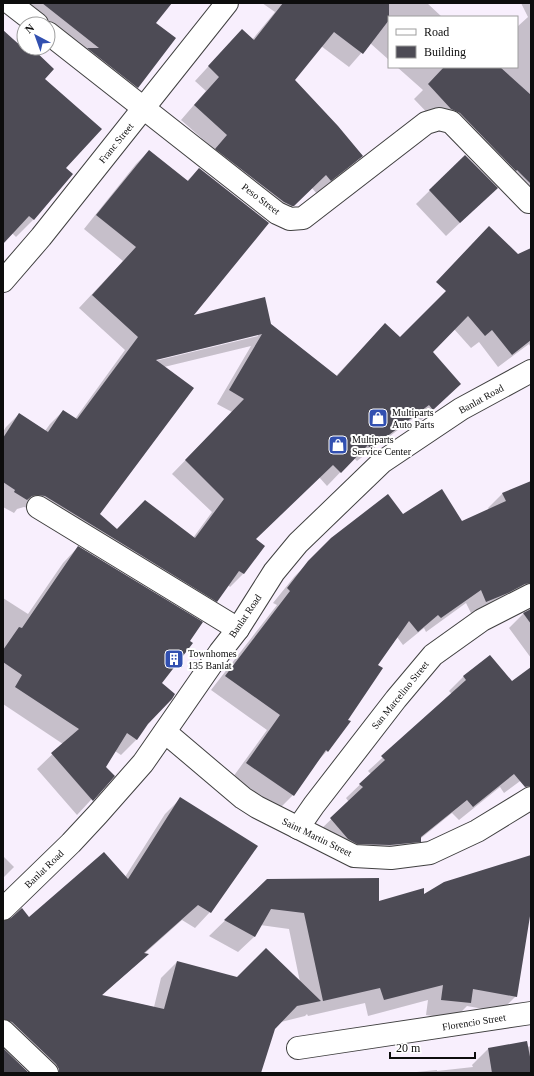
<svg xmlns="http://www.w3.org/2000/svg" width="534" height="1076" font-family="'Times New Roman',serif">
	<style>
		.shadow { fill: #0003; fill-rule: evenodd }
		.building { fill: #4d4b55; fill-rule: evenodd }
		.lines { fill: none; stroke-linecap: round; stroke-linejoin: round }
		.minor-casing { stroke: #404040; stroke-width: 24 }
		.tertiary-casing { stroke: #404040; stroke-width: 24 }
		.minor { stroke: #fff; stroke-width: 22 }
		.tertiary { stroke: #fff; stroke-width: 22 }
		.labels { text-anchor: middle; dominant-baseline: central; stroke-width: 4; stroke-linejoin: round; paint-order: stroke }
		.street-label { font-size: 10px; fill: #0d0d0d; stroke: #fff }
		.poi-label { font-size: 10px; fill: #0d0d0d; stroke: #fff; text-anchor: start }
	</style>
	<rect width="100%" height="100%" fill="#f8effd"/>
	<!-- shadow -->
	<g class="shadow">
		<path d="M5,3H171L155,23L137,87L121,103Z"/>
		<path d="M262,3H427L442,17H389V60L370,43L349,67L321,46L293,80L362,155L348,169L317,194L312,188L279,219L214,149L181,120L206,91L195,81L228,45L252,40L275,12Z"/>
		<path d="M521,3H531V200L437,123L414,99L423,90L397,67H517V27L528,17Z"/>
		<path d="M3,31L44,79L65,168L72,174L33,220L16,237L12,233L3,243Z"/>
		<path d="M149,151L187,181L199,169L191,317L271,324L336,376L385,324L400,338L531,250V348L529,344L498,367L479,342L471,348L454,329L431,352L460,384L419,422L415,417L357,461L354,458L327,486L319,477L255,539L264,546L243,574L230,587L228,585L217,601L204,614L31,509L24,507L17,509L14,513L3,507V432L6,427L19,414L45,431L50,424L63,411L75,419L125,350L79,308L123,261L84,229L136,164ZM258,334V336L151,362V360ZM251,346L217,404L232,412L172,474L212,512L193,538L117,530L99,515L164,367Z"/>
		<path d="M465,156L483,201L446,236L416,204Z"/>
		<path d="M531,482V658L509,628L523,614L530,611L529,604L472,615L466,603L426,632L424,628L403,645L397,637L377,665L327,751L315,764L293,795L279,809L233,777L267,730L211,690L277,605L273,603L294,577L332,539L402,515L461,522L489,510L488,508L502,494Z"/>
		<path d="M78,547L160,684L147,724L137,739L121,755L115,751L105,767L113,776L77,815L37,769L63,744L3,704V598L28,614L63,563Z"/>
		<path d="M490,656L511,683L531,668V773L504,793L500,787L459,820L452,813L420,839V841L406,855L376,859L317,833L349,802L346,798L371,774L368,771L452,694L449,691L463,677Z"/>
		<path d="M180,799L210,912L195,928L182,920L144,954L147,955L101,996L154,1007L161,978L177,962L237,978L300,982L289,929L260,925L254,937L238,952L209,936L267,880L378,902L423,896L531,856V904L516,996L500,1012L467,1006L454,1019L426,1015L428,1000L368,1016L365,1003L308,1016L307,1014L305,1016L281,1022L274,1029L260,1073H33L3,1044V922L29,919L125,877L165,814Z"/>
		<path d="M3,856L14,867L3,878Z"/>
		<path d="M526,1042L527,1047L531,1046V1073H406L437,1070V1071L473,1067L472,1065L488,1049Z"/>
	</g>
	<!-- building -->
	<g class="building">
		<path d="M42,3H172L156,23L176,38L138,88L87,48H99Z"/>
		<path d="M283,3H389V20L363,54L334,32L295,80L338,126L363,156L331,181L326,175L294,206H292L284,202L215,149L227,135L194,105L219,77L208,66L242,29L254,40Z"/>
		<path d="M3,30L23,48H32L54,69L45,79L102,129L66,168L73,174L34,220L29,216L3,244Z"/>
		<path d="M444,67H500L531,95V184L517,170L516,171L460,113L451,109L428,84Z"/>
		<path d="M149,150L188,181L199,168L269,223L194,315L265,297L271,324L337,376L385,323L400,337L446,291L436,282L489,226L518,254L531,248V340L512,355L492,330L485,336L468,316L433,352L461,384L433,410L429,405L370,449L368,445L341,473L333,465L256,539L265,546L244,574L239,571L217,602L45,496L38,495L32,496L27,500L14,492L15,490L3,482V438L19,413L48,432L63,410L77,419L138,337L92,295L136,247L96,215ZM262,334L229,390L244,399L185,460L224,499L195,538L145,500L117,529L100,514L194,388L156,360Z"/>
		<path d="M465,155L498,188L460,223L429,190Z"/>
		<path d="M531,481V583L525,584L508,593L486,602L481,590L441,618L438,615L418,632L409,621L378,665L383,668L348,720L351,721L328,752L326,750L294,796L246,763L280,715L225,676L290,591L287,588L308,561L331,538L388,494L403,514L442,489L462,521L506,501L502,493Z"/>
		<path d="M78,546L203,622L190,641L193,643L162,683L175,694L172,699L148,724L137,740L127,733L106,767L115,776L93,801L51,753L79,729L15,687L22,675L3,662V650L19,627L22,628Z"/>
		<path d="M531,609V624L523,613Z"/>
		<path d="M490,655L512,681L531,667V786L525,787L514,774L473,807L467,800L421,837V842L390,845L357,844L348,839L330,818L363,787L359,784L385,760L381,756L466,680L463,676Z"/>
		<path d="M180,797L258,846L211,913L198,905L144,953L149,954L102,995L164,1009L177,961L237,977L266,948L321,1001L297,1006L275,1029L261,1073H59V1069L56,1064L12,1022L3,1019V921L11,918L22,908L29,917L104,852L128,879Z"/>
		<path d="M531,855V910L517,997L473,989L471,1003L441,1000L443,985L384,1000L380,988L323,1001L304,913L271,909L255,937L224,920L267,879L379,878V901L424,888V894L444,882Z"/>
		<path d="M527,1041L531,1062V1073H492L488,1048Z"/>
		<path d="M3,1048L29,1073H3Z"/>
	</g>
	<g class="lines">
		<!-- minor casing -->
		<g class="minor-casing">
			<g id="minor">
				<path d="M10,3L37,24"/>
				<path d="M48,33L277,213L290,219L303,218L426,123L439,119L451,122L529,202"/>
				<path d="M3,281L41,237L227,3"/>
				<path d="M38,507L238,629"/>
				<path d="M165,732L243,798L257,807L354,856L391,858L430,853L477,831L531,798"/>
				<path d="M298,828L314,805L396,699L433,655L482,620L531,595"/>
				<path d="M3,1031L47,1073"/>
				<path d="M298,1048L531,1013"/>
			</g>
		</g>
		<!-- tertiary casing -->
		<g class="tertiary-casing">
			<path id="tertiary" d="M3,909L71,843L98,814L143,763L220,652L238,629L274,572L298,543L382,462L461,409L531,371"/>
		</g>
		<!-- minor -->
		<use href="#minor" class="minor"/>
		<!-- tertiary -->
		<use href="#tertiary" class="tertiary"/>
	</g>
	<!-- icons -->
	<defs>
		<g id="shop-square" transform="scale(1)"><rect x="-9" y="-9" width="18" height="18" rx="4" fill="#3250b0" stroke="#fff"/><path d="M-5-2.5h2.3a2.7 3.5 0 0 1 5.4 0H5L5.5 6h-11ZM-1.5-2.5h3a1.5 2.3 0 0 0-3 0Z" fill="#fff"/></g>
		<g id="building-square" transform="scale(1)"><rect x="-9" y="-9" width="18" height="18" rx="4" fill="#3250b0" stroke="#fff"/><path d="M-4-6H4V6H1V3H-1V6H-4ZM-2.5-4.3h1.7v1.8h-1.7ZM.8-4.3h1.7v1.8H.8ZM-2.5-1h1.7V.8h-1.7ZM.8-1h1.7V.8H.8Z" fill="#fff"/></g>
	</defs>
	<g fill-rule="evenodd">
		<use href="#shop-square" x="378" y="418"/>
		<use href="#shop-square" x="338" y="445"/>
		<use href="#building-square" x="174" y="659"/>
	</g>
	<g class="labels">
		<!-- street labels -->
		<g class="street-label">
			<text transform="translate(116 143) rotate(-51)">Franc Street</text>
			<text transform="translate(261 199) rotate(37)">Peso Street</text>
			<text transform="translate(481 399) rotate(-29)">Banlat Road</text>
			<text transform="translate(245 616) rotate(-56)">Banlat Road</text>
			<text transform="translate(400 695) rotate(-51)">San Marcelino Street</text>
			<text transform="translate(317 837) rotate(26)">Saint Martin Street</text>
			<text transform="translate(44 869) rotate(-44)">Banlat Road</text>
			<text transform="translate(474 1022) rotate(-9)">Florencio Street</text>
		</g>
		<!-- poi labels -->
		<g class="poi-label">
			<text x="392" y="412">Multiparts<tspan x="392" dy="12">Auto Parts</tspan></text>
			<text x="352" y="439">Multiparts<tspan x="352" dy="12">Service Center</tspan></text>
			<text x="188" y="653">Townhomes<tspan x="188" dy="12">135 Banlat</tspan></text>
		</g>
	</g>
	<!-- border -->
	<rect width="534" height="1076" fill="none" stroke="#0d0d0d" stroke-width="8"/>
	<!-- legend -->
	<rect x="388" y="16" width="130" height="52" fill="#ffffff" stroke="#9e9e9e"/>
	<rect x="396" y="29" width="20" height="6" fill="#ffffff" stroke="#9e9e9e"/>
	<text x="424" y="36" font-size="12" fill="#0d0d0d">Road</text>
	<rect x="396" y="46" width="20" height="12" fill="#4d4b55" stroke="#9e9e9e"/>
	<text x="424" y="56" font-size="12" fill="#0d0d0d">Building</text>
	<!-- north arrow -->
	<g transform="translate(36 36) rotate(319)"><circle r="19" fill="#ffffff" stroke="#9e9e9e"/>
	<path d="M0-3L7 15L0 10L-7 15Z" fill="#3250b0"/>
	<text y="-6" font-size="11" font-weight="bold" text-anchor="middle" fill="#0d0d0d">N</text>
	</g>
	<!-- scale -->
	<path d="M390 1052v6h85v-6" fill="none" stroke="#0d0d0d" stroke-width="2"/>
	<text x="396" y="1052" font-size="12" fill="#0d0d0d" stroke="#ffffff" stroke-width="3" paint-order="stroke">20 m</text>
</svg>
